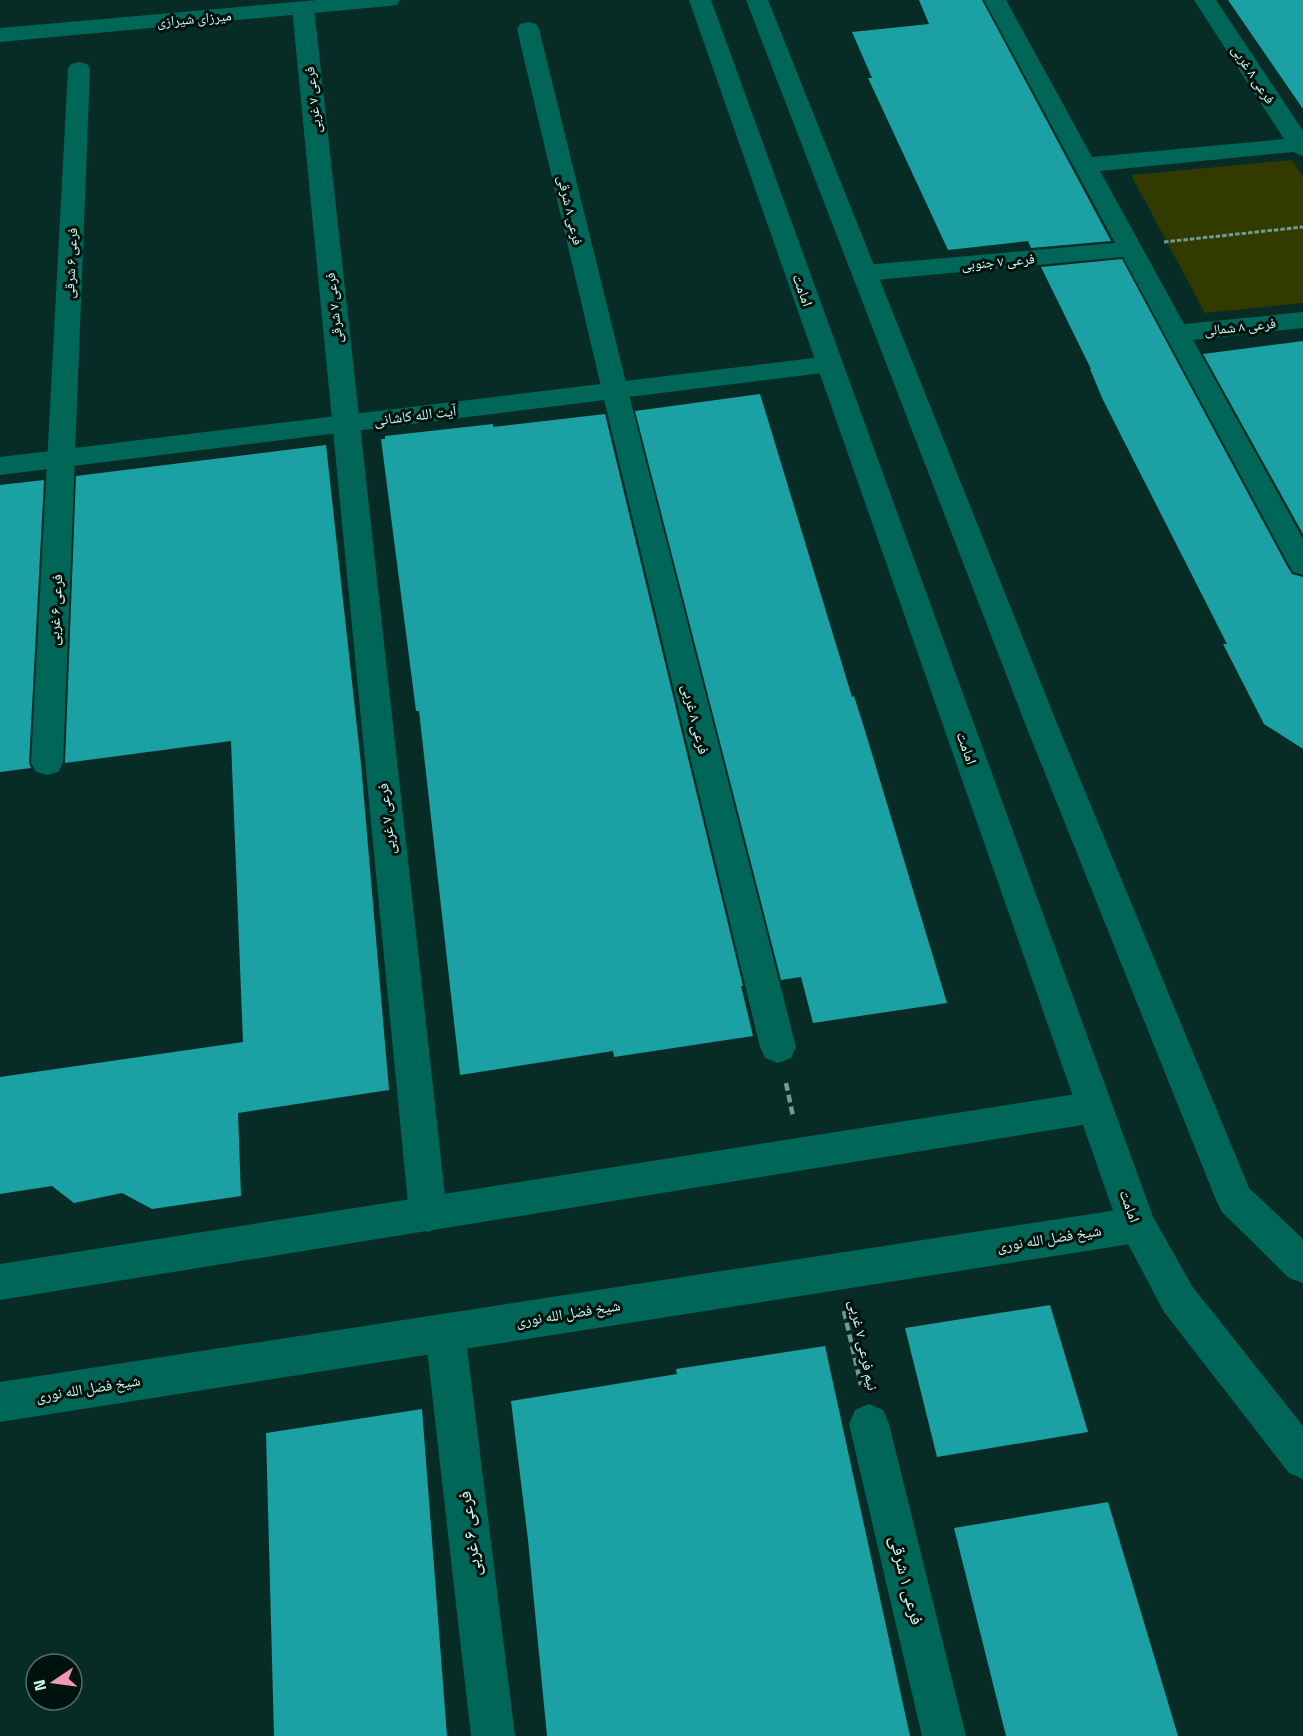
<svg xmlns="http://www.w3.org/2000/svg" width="1303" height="1736" font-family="'Titillium Web','Noto Naskh Arabic',sans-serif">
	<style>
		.green { fill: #323a00 }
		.building { fill: #1ba0a4 }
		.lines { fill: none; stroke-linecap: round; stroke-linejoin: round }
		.path-far1 { stroke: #709b92; stroke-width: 3; stroke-dasharray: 4.5 2; stroke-linecap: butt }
		.path { stroke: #709b92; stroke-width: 4.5; stroke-dasharray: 8 4; stroke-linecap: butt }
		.minor { fill: #006657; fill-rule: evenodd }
		.tertiary { fill: #006657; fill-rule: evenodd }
		.secondary { fill: #006657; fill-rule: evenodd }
		.labels { text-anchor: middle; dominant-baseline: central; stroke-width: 6; stroke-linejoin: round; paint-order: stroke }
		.far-street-label { font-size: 14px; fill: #cafbef; stroke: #00120e }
		.street-label { font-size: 15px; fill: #cafbef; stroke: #00120e }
		.near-street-label { font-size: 18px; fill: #cafbef; stroke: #00120e }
	</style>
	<rect width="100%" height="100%" fill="#072b25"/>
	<!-- green -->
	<path class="green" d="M1292,160L1303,177V303L1205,313L1131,175Z"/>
	<!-- building -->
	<g class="building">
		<path d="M919,0H982L1111,241L1031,248L1028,241L948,250L868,78H872L852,32L929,24Z"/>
		<path d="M1228,0H1303V109Z"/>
		<path d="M1122,259L1287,566L1292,574L1303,577V749L1264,724L1223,644H1227L1103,400L1090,369H1091L1041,267Z"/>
		<path d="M1303,341V534L1203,354Z"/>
		<path d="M760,394L852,697L854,696L866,734L947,1003L813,1023L801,977L781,980L635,411Z"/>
		<path d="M605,414L743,986H741L753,1036L614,1057L613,1051L460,1075L419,711H416L381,439H385V436L493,424V427Z"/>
		<path d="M326,445L361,764L389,1090L238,1113L241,1196L152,1209L122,1193L74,1203L52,1186L0,1194V1077L243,1042L231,741L65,763L76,476Z"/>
		<path d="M44,480L29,763L31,768L0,772V485Z"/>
		<path d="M1050,1305L1088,1432L937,1457L905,1328Z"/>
		<path d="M825,1346L910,1736H547L528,1540L511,1401L677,1374L676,1369Z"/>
		<path d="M422,1409L447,1736H274L266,1433Z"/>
		<path d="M1108,1502L1178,1736H1006L954,1528Z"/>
	</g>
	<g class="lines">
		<!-- path-far1 -->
		<path class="path-far1" d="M1164,242L1303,227"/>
		<!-- path -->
		<g class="path">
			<path d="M786,1083L793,1116"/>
			<path d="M844,1311L861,1385"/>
		</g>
		<!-- minor -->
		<g class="minor">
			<path d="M984,0H1006L1092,157L1284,139L1194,0H1216L1303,131V156L1293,152L1100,171L1184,324L1303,312V328L1193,340L1303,539V575L1293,572L1289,565L1123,257L865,281L856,279L852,273L856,267L865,265L1115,243Z"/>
			<path d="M303,2L311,3L314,8L447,1214L441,1226L428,1232L415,1226L409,1214L292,8L295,3Z"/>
			<path d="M528,22L536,24L539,29L628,391L796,1047L791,1058L778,1063L765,1058L760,1047L602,391L517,29L520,24Z"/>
			<path d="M79,62L87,64L90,69L63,763L58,772L47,775L36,772L31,763L68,69L71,64Z"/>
			<path d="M445,1313L459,1319L465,1332L515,1736H471L425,1332L431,1319Z"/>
			<path d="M869,1404L883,1410L889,1424L966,1736H922L849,1424L855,1410Z"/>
		</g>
		<!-- tertiary -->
		<g class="tertiary">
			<path d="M317,0H400L397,5L389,6L0,42V28Z"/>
			<path d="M830,356L839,359L843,365L839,371L0,475V457Z"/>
			<path d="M1095,1091L1108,1096L1113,1107L1108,1118L1095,1123L0,1300V1264Z"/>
			<path d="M1137,1207L1150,1212L1156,1225L1150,1238L1137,1243L0,1422V1382Z"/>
		</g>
		<!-- secondary -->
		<g class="secondary">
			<path d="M689,0H711L1153,1217L1192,1286L1303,1426V1479L1289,1473L1164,1312L1118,1225Z"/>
			<path d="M746,0H768L1058,726L1249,1188L1303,1239V1283L1289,1278L1222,1212L1216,1200L1026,726Z"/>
		</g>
	</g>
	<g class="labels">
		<!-- far-street labels -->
		<g class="far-street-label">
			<text transform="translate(194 18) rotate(-5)">میرزای شیرازی</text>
			<text transform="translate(1254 74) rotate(57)">فرعی ۸ غربی</text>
			<text transform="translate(312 100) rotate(-96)">فرعی ۷ غربی</text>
			<text transform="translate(571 210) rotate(77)">فرعی ۸ شرقی</text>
			<text transform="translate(998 261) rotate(-5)">فرعی ۷ جنوبی</text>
			<text transform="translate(70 263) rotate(-87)">فرعی ۶ شرقی</text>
			<text transform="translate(333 308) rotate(-96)">فرعی ۷ شرقی</text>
			<text transform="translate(1240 326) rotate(-6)">فرعی ۸ شمالی</text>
		</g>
		<!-- street labels -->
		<g class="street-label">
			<text transform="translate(803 290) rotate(70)">امامت</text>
			<text transform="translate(415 415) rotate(-7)">آیت الله کاشانی</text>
			<text transform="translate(55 610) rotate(-87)">فرعی ۶ غربی</text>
			<text transform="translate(696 719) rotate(76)">فرعی ۸ غربی</text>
			<text transform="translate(967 748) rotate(70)">امامت</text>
			<text transform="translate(386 819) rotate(-96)">فرعی ۷ غربی</text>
			<text transform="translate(1130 1206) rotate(70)">امامت</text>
			<text transform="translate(1049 1238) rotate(-9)">شیخ فضل الله نوری</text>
			<text transform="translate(568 1313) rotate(-9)">شیخ فضل الله نوری</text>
			<text transform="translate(864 1345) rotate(78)">نیم فرعی ۷ غربی</text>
			<text transform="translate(88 1388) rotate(-9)">شیخ فضل الله نوری</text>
		</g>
		<!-- near-street labels -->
		<g class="near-street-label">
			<text transform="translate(469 1534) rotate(-97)">فرعی ۶ غربی</text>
			<text transform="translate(907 1580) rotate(76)">فرعی ۱ شرقی</text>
		</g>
	</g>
	<!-- north arrow -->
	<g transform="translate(54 1682) rotate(257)"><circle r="28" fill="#00120e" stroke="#516f68" stroke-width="1.5"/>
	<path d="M0-4.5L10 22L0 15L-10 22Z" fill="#f09ab7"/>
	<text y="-9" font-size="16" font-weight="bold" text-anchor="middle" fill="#cafbef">N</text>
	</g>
</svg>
